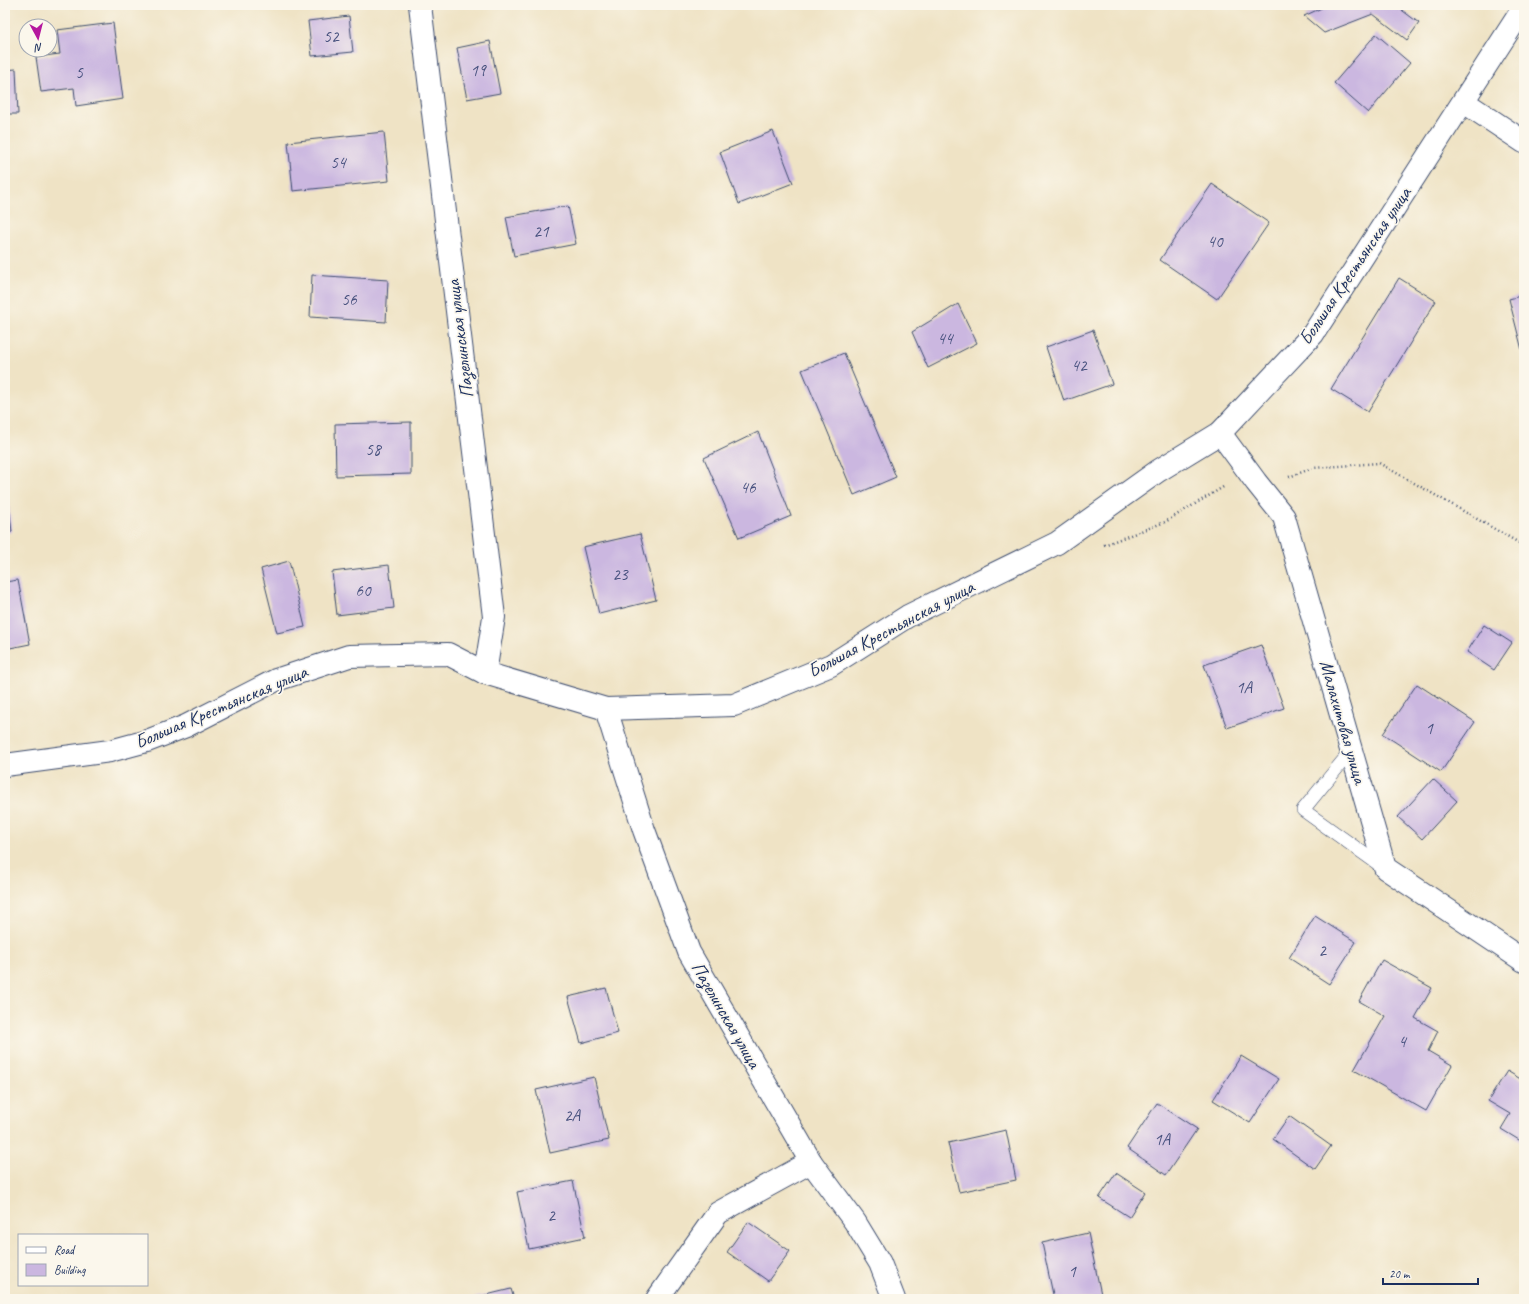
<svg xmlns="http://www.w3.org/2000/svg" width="1529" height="1304" font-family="Caveat,sans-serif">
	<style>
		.building { fill: #cbb7e0 }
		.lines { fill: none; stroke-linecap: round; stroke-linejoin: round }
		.lane-casing { stroke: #3b4a6d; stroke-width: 14 }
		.street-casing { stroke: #3b4a6d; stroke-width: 24 }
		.path { stroke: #3b4a6d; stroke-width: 2.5; stroke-dasharray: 1 3; stroke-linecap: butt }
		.lane { stroke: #fff; stroke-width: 13 }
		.street { stroke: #fff; stroke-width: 22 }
		.labels { text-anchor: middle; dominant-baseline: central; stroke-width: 3.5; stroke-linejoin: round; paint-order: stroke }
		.number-label { font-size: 17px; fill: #47517e }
		.street-label { font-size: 19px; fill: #1b2f5e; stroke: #fbf7ec }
	</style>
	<rect width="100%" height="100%" fill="#fbf7ec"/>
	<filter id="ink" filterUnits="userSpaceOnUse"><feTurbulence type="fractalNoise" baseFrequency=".025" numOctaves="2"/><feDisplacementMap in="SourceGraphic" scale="8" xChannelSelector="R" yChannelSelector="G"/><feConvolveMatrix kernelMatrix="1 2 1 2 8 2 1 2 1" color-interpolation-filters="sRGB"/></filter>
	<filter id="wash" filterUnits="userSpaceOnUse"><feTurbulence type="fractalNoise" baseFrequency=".012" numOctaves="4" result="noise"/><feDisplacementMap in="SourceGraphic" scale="16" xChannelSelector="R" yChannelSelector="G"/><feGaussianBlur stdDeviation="0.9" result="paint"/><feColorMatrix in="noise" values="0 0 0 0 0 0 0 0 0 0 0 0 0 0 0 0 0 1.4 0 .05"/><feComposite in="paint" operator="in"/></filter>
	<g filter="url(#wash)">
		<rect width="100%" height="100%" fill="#efe3c5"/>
		<g id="blocks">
			<!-- building -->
			<g class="building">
				<path d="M1328,5H1395L1419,23L1407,40L1373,14L1324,33L1304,16Z"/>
				<path d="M349,16L353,52L312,56L308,21Z"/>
				<path d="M113,23L123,99L76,106L74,88L41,92L36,57L60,54L57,30Z"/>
				<path d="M1376,34L1410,63L1368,113L1334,83Z"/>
				<path d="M490,41L500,93L467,99L457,48Z"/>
				<path d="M16,69L18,114H5V70Z"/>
				<path d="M773,131L793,183L739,204L720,152Z"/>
				<path d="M384,132L389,181L293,191L288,142Z"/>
				<path d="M1212,184L1269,223L1217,299L1160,260Z"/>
				<path d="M568,206L576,244L514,256L506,217Z"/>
				<path d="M312,275L388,280L386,322L310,317Z"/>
				<path d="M1399,278L1436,301L1368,412L1331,389Z"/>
				<path d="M1524,295V354H1523L1509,299Z"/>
				<path d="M958,304L977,343L928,368L912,332Z"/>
				<path d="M1093,330L1112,384L1064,401L1046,347Z"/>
				<path d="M844,353L896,477L854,495L802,370Z"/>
				<path d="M411,422V474L336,476L335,424Z"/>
				<path d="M758,432L791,516L739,538L704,458Z"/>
				<path d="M5,489H7L12,532L5,533Z"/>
				<path d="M640,534L656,600L599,614L583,547Z"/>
				<path d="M289,561L305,627L277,633L261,569Z"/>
				<path d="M389,565L394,608L337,615L332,572Z"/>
				<path d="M18,580L30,644L5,649V582Z"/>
				<path d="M1484,625L1512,643L1494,670L1467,652Z"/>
				<path d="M1261,645L1284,708L1227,728L1204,665Z"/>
				<path d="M1417,684L1475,722L1441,772L1383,734Z"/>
				<path d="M1433,779L1457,801L1422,839L1398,817Z"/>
				<path d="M1315,916L1356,942L1329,984L1289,958Z"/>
				<path d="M1382,960L1432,988L1415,1018L1438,1031L1428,1051L1452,1065L1426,1111L1354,1070L1385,1016L1359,1001Z"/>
				<path d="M606,988L618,1033L581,1043L568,997Z"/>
				<path d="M1241,1056L1279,1079L1250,1123L1213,1100Z"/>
				<path d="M1507,1071L1524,1081V1143L1501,1129L1510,1114L1488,1101Z"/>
				<path d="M594,1077L609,1140L550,1153L536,1090Z"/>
				<path d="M1157,1103L1197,1129L1166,1175L1127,1148Z"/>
				<path d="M1289,1116L1331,1146L1315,1169L1273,1139Z"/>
				<path d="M1006,1130L1016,1180L959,1192L948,1143Z"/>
				<path d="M1116,1173L1145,1192L1129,1217L1099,1198Z"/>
				<path d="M573,1181L585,1237L529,1249L517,1192Z"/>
				<path d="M748,1222L790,1251L768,1281L727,1252Z"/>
				<path d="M1088,1233L1102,1299H1054L1042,1243Z"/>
				<path d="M511,1289L514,1299H474V1298Z"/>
			</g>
		</g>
	</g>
	<g filter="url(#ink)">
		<use href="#blocks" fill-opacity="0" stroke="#3b4a6d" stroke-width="1"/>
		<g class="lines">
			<!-- lane casing -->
			<g class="lane-casing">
				<path id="lane" d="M1351,751L1303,810L1384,868"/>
			</g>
			<!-- street casing -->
			<g class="street-casing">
				<g id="street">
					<path d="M420,5L494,617L485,673"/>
					<path d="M1464,102L1524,142"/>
					<path d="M1220,433L1256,482L1284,517L1385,868L1524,961"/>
					<path d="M606,709L644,830L689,952L811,1162L855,1222L880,1263L894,1299"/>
					<path d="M5,765L110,751L147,741L186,726L276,680L349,656L448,654L485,673L606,709L734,705L831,665L908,616L1057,543L1158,471L1220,433L1313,334L1524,7"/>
					<path d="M657,1299L718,1213L811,1162"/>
				</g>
			</g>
			<!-- path -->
			<g class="path">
				<path d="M1289,477L1313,468L1379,463L1521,544L1524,543"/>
				<path d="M1104,545L1165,522L1225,486"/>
			</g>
			<!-- lane -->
			<use href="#lane" class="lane"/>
			<!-- street -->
			<use href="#street" class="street"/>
		</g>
	</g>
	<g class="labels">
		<!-- number labels -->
		<g class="number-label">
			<text x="331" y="36">52</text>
			<text x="478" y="70">19</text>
			<text x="79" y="72">5</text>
			<text x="338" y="162">54</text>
			<text x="541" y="231">21</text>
			<text x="1215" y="241">40</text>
			<text x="349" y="299">56</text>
			<text x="945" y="338">44</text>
			<text x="1079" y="365">42</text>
			<text x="373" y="449">58</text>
			<text x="748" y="487">46</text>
			<text x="620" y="574">23</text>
			<text x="363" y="590">60</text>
			<text x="1244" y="687">1А</text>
			<text x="1429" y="728">1</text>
			<text x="1322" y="950">2</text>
			<text x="1402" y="1041">4</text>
			<text x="572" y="1115">2А</text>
			<text x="1162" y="1139">1А</text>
			<text x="551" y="1215">2</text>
			<text x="1072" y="1271">1</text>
		</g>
		<!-- street labels -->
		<g class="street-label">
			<text transform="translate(1355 266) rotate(-56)">Большая Крестьянская улица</text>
			<text transform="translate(460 339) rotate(-97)">Пазелинская улица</text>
			<text transform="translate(891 629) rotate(-28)">Большая Крестьянская улица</text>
			<text transform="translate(221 707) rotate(-23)">Большая Крестьянская улица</text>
			<text transform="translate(1343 722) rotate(74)">Малахитовая улица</text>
			<text transform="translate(726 1015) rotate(60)">Пазелинская улица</text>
		</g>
	</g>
	<!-- margin -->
	<rect width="1529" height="1304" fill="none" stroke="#fbf7ec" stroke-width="20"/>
	<!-- legend -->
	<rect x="18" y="1234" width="130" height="52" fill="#fbf7ec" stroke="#a1a7b3"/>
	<rect x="26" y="1247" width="20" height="6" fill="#ffffff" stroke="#a1a7b3"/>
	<text x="54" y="1254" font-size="12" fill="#1b2f5e">Road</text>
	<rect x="26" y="1264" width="20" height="12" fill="#cbb7e0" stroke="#a1a7b3"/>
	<text x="54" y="1274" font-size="12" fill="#1b2f5e">Building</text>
	<!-- north arrow -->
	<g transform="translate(38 38) rotate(173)"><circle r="19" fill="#fbf7ec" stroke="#a1a7b3"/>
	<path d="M0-3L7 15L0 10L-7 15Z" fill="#b5179e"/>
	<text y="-6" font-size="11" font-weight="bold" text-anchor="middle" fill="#1b2f5e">N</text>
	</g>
	<!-- scale -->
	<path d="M1383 1278v6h95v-6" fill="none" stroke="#1b2f5e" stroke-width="2"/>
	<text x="1389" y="1278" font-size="12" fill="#1b2f5e" stroke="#fbf7ec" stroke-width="3" paint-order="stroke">20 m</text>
</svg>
